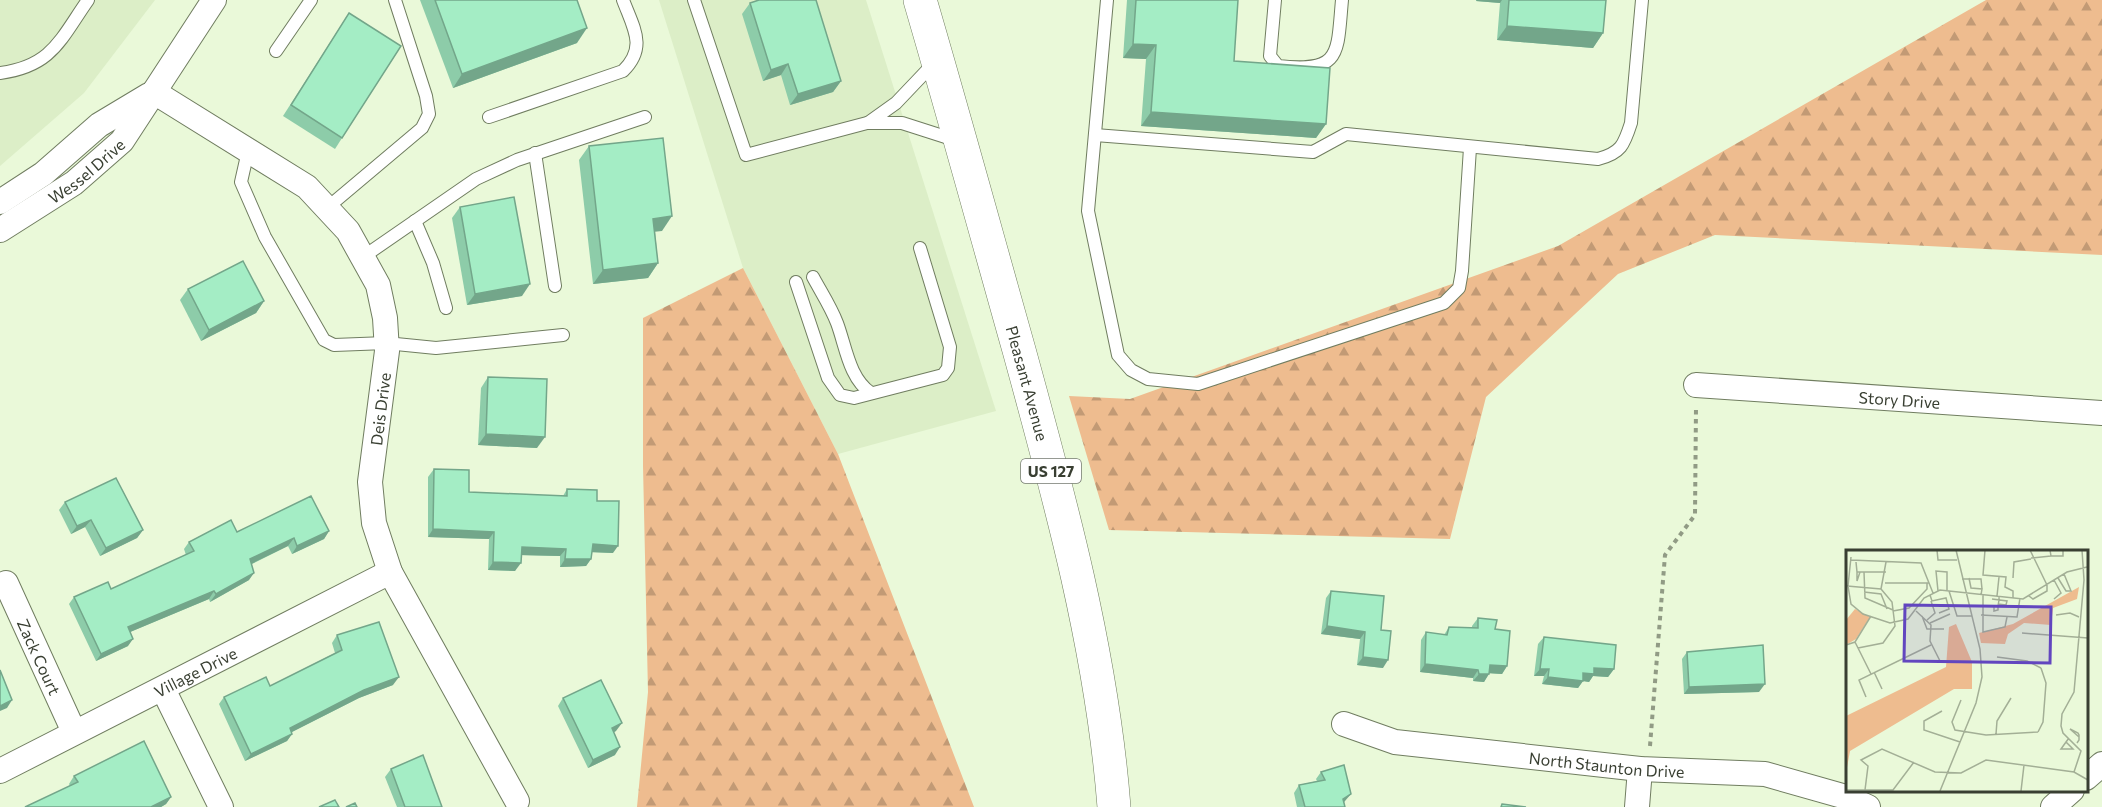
<svg xmlns="http://www.w3.org/2000/svg" width="2102" height="807" font-family="Commissioner,sans-serif">
	<style>
		.built { fill: #dceec7 }
		.forest { fill: url(#forest-firs) }
		.lines { fill: none; stroke-linecap: round; stroke-linejoin: round }
		.service-casing { stroke: #707d60; stroke-width: 14 }
		.minor-casing { stroke: #707d60; stroke-width: 26 }
		.primary-casing { stroke: #707d60; stroke-width: 34 }
		.path { stroke: #919b85; stroke-width: 4; stroke-dasharray: 4.5 4.5; stroke-linecap: butt }
		.service { stroke: #fff; stroke-width: 12 }
		.minor { stroke: #fff; stroke-width: 24 }
		.primary { stroke: #fff; stroke-width: 33 }
		.wall { fill: #8dcca9 }
		.shaded-wall { fill: #73a68a }
		.building { fill: #a4edc5; stroke: #73a68a; stroke-width: 1.5 }
		.labels { text-anchor: middle; dominant-baseline: central; stroke-width: 5; stroke-linejoin: round; paint-order: stroke }
		.shield { fill: #fff; stroke: #747970; stroke-width: 1.5 }
		.shield-label { font-size: 15px; font-weight: bold; fill: #393f32 }
		.street-label { font-size: 16px; fill: #393f32; stroke: #fff }
		.inset-road { fill: none; stroke: #a3af96; stroke-width: 1.5 }
		.view { fill: #6246bf; fill-opacity: 0.15; stroke: #6246bf; stroke-width: 3 }
		.inset-edge { fill: none; stroke: #393f32; stroke-width: 3 }
	</style>
	<defs>
		<pattern id="forest-firs" width="22" height="20" patternUnits="userSpaceOnUse" patternTransform="scale(1.5)"><rect width="22" height="20" fill="#eebc8f"/><path d="M5 1l3.5 6h-7zM16 11l3.5 6h-7z" fill="#c29a75"/></pattern>
	</defs>
	<rect width="100%" height="100%" fill="#eaf9d9"/>
	<!-- built -->
	<g class="built">
		<path d="M0,0H155L84,93L0,166Z"/>
		<path d="M659,0H866L996,411L838,454L743,268Z"/>
	</g>
	<!-- forest -->
	<g class="forest">
		<path d="M1986,0H2102V255L1715,235L1618,274L1486,397L1450,539L1109,530L1069,396L1130,399L1558,246Z"/>
		<path d="M743,268L838,454L974,807H637L648,692L643,466V318Z"/>
	</g>
	<g class="lines">
		<!-- service casing -->
		<g class="service-casing">
			<g id="service">
				<path d="M694,0L746,155L867,123H902L955,140"/>
				<path d="M1107,0L1088,211L1118,355L1131,370L1148,379L1198,384L1444,303L1459,288L1462,271L1470,148"/>
				<path d="M1275,0L1270,56L1278,66C1342,73 1337,54 1342,0"/>
				<path d="M276,51L311,0"/>
				<path d="M0,73C52,66 60,40 88,0"/>
				<path d="M489,117L623,71C647,47 634,29 623,0"/>
				<path d="M868,123L896,103L935,62"/>
				<path d="M1095,135L1313,152L1346,134L1598,159C1621,153 1624,145 1631,123L1642,0"/>
				<path d="M248,151L241,182L265,237L324,340L334,345L386,343L436,348L563,335"/>
				<path d="M535,153L555,286"/>
				<path d="M327,208L422,128L429,114L426,96L395,0"/>
				<path d="M415,221L433,263L446,308"/>
				<path d="M363,257L476,179L517,160L645,117"/>
				<path d="M813,277C821,292 831,307 837,323C846,347 849,378 871,393"/>
				<path d="M796,282L828,378L840,395L854,398L943,375L948,368L950,347L920,248"/>
			</g>
		</g>
		<!-- minor casing -->
		<g class="minor-casing">
			<g id="minor">
				<path d="M154,92L307,187L348,231L378,285L385,318L387,351L370,482L374,523L390,572L517,801"/>
				<path d="M0,202L43,174L99,125L149,95"/>
				<path id="s1" d="M0,230L74,183L122,141L214,0"/>
				<path id="s2" d="M1696,385L2102,413"/>
				<path id="s3" d="M6,583L74,732"/>
				<path d="M163,689L221,807"/>
				<path id="s4" d="M1344,724L1395,742L1640,769L1765,774L1846,797L1868,807"/>
				<path id="s5" d="M0,771L390,572"/>
				<path d="M2086,778L2102,764"/>
				<path d="M1637,807L1640,769"/>
				<path d="M2053,807L2072,790"/>
			</g>
		</g>
		<!-- primary casing -->
		<g class="primary-casing">
			<g id="primary">
				<path id="s6" d="M920,0C954,116 986,233 1019,350C1060,499 1102,652 1114,807"/>
			</g>
		</g>
		<!-- path -->
		<path class="path" d="M1650,746L1665,555L1695,515L1696,407"/>
		<!-- service -->
		<use href="#service" class="service"/>
		<!-- minor -->
		<use href="#minor" class="minor"/>
		<!-- primary -->
		<use href="#primary" class="primary"/>
	</g>
	<!-- wall -->
	<g class="wall">
		<path d="M420,0H577V43L453,88Z"/>
		<path d="M1127,0H1238L1234,61L1326,124L1316,138L1141,126L1146,59L1123,58Z"/>
		<path d="M1476,0H1606L1603,33L1593,48L1497,40L1500,3L1476,1Z"/>
		<path d="M750,3L841,81L833,92L790,105L781,75L763,81L742,14Z"/>
		<path d="M349,13L342,138L335,149L283,116Z"/>
		<path d="M589,146L662,231H655L658,263L648,278L593,284L579,160Z"/>
		<path d="M460,207L522,296L467,305L452,218Z"/>
		<path d="M188,289L264,301L256,313L201,341L180,300Z"/>
		<path d="M488,377L537,448L478,445L481,388Z"/>
		<path d="M434,469L469,492L563,496L567,489L597,501L613,553L592,552L591,559L586,566L560,567V556L521,555L515,571L488,570L489,539L428,537V477Z"/>
		<path d="M65,502L143,530L137,538L100,556L85,527L71,534L59,510Z"/>
		<path d="M329,531L324,539L292,554L288,546L252,564L249,580L210,602L209,599L130,632L128,646L96,661L69,604L74,597L111,589L186,555L184,549L189,542L237,532Z"/>
		<path d="M1331,591L1381,630L1383,668L1357,665L1360,639L1321,634L1326,598Z"/>
		<path d="M1478,618L1495,629L1507,666L1502,674L1489,673L1484,682L1473,681V678L1420,672L1421,640L1426,632L1444,635L1449,627L1472,628V626Z"/>
		<path d="M337,635L393,685L359,698L292,732V734L287,741L245,761L219,704L224,697L270,686L335,653L332,643Z"/>
		<path d="M1544,637L1614,669L1608,677L1593,676L1589,682L1583,681L1578,688L1542,684L1544,676H1534L1538,644Z"/>
		<path d="M1687,652L1759,692L1684,694L1682,659Z"/>
		<path d="M563,698L616,731L614,732L615,755L588,768L558,706Z"/>
		<path d="M391,769L442,807H397L385,777Z"/>
		<path d="M1321,772L1345,801L1344,802L1345,807H1297L1294,793L1299,785L1317,781L1316,779Z"/>
		<path d="M74,776L171,797L166,804L161,807H25L70,786L69,784Z"/>
	</g>
	<!-- shaded-wall -->
	<g class="shaded-wall">
		<path d="M1477,0H1502L1500,3L1476,1Z"/>
		<path d="M1507,26L1603,33L1593,48L1497,40Z"/>
		<path d="M587,28L577,43L453,88L462,74Z"/>
		<path d="M1133,44L1156,45L1146,59L1123,58Z"/>
		<path d="M788,64L781,75L763,81L771,70Z"/>
		<path d="M841,81L833,92L790,105L798,94Z"/>
		<path d="M1151,112L1326,124L1316,138L1141,126Z"/>
		<path d="M672,216L662,231L643,233L653,219Z"/>
		<path d="M658,263L648,278L593,284L603,270Z"/>
		<path d="M530,284L522,296L467,305L475,294Z"/>
		<path d="M264,301L256,313L201,341L209,330Z"/>
		<path d="M486,434L545,437L537,448L478,445Z"/>
		<path d="M91,520L85,527L71,534L77,526Z"/>
		<path d="M433,529L494,532L489,539L428,537Z"/>
		<path d="M143,530L137,538L100,556L106,548Z"/>
		<path d="M329,531L324,539L292,554L297,546Z"/>
		<path d="M294,538L288,546L245,567L250,559Z"/>
		<path d="M593,544L618,546L613,553L587,552Z"/>
		<path d="M522,547L566,549L560,556L517,555Z"/>
		<path d="M565,559H591L586,566L560,567Z"/>
		<path d="M493,562L521,563L515,571L488,570Z"/>
		<path d="M254,573L249,580L210,602L216,594Z"/>
		<path d="M214,591L209,599L123,635L128,627Z"/>
		<path d="M1327,626L1365,632L1360,639L1321,634Z"/>
		<path d="M133,639L128,646L96,661L101,654Z"/>
		<path d="M1363,657L1388,660L1383,668L1357,665Z"/>
		<path d="M1425,664L1478,670L1473,678L1420,672Z"/>
		<path d="M1490,665L1507,666L1502,674L1485,673Z"/>
		<path d="M1594,668L1614,669L1608,677L1593,676L1589,682L1583,681L1578,688L1542,684L1548,677L1583,673Z"/>
		<path d="M1540,669H1549L1544,676H1534Z"/>
		<path d="M1479,674H1489L1484,682L1473,681Z"/>
		<path d="M399,677L393,685L359,698L284,736L290,728L364,690Z"/>
		<path d="M1765,684L1759,692L1684,694L1689,687Z"/>
		<path d="M12,700L7,708L0,711V706Z"/>
		<path d="M622,723L616,731L606,736L612,728Z"/>
		<path d="M292,734L287,741L245,761L251,754Z"/>
		<path d="M620,747L615,755L588,768L593,760Z"/>
		<path d="M1351,794L1345,801L1337,806L1343,799Z"/>
		<path d="M171,797L166,804L161,807H151Z"/>
	</g>
	<!-- building -->
	<g class="building">
		<path d="M435,0H577L587,28L462,74Z"/>
		<path d="M759,0H816L841,81L798,94L788,64L771,70L750,3Z"/>
		<path d="M1136,0H1238L1234,61L1330,68L1326,124L1151,112L1156,45L1133,44Z"/>
		<path d="M1509,0H1606L1603,33L1507,26Z"/>
		<path d="M349,13L401,46L342,138L291,105Z"/>
		<path d="M663,138L672,216L653,219L658,263L603,270L589,146Z"/>
		<path d="M514,197L530,284L475,294L460,207Z"/>
		<path d="M243,261L264,301L209,330L188,289Z"/>
		<path d="M488,377L547,379L545,437L486,434Z"/>
		<path d="M434,469L469,470V492L567,496V489L597,490V501H619L618,546L593,544L591,559H565L566,549L522,547L521,563L493,562L494,532L433,529Z"/>
		<path d="M116,478L143,530L106,548L91,520L77,526L65,502Z"/>
		<path d="M311,496L329,531L297,546L294,538L250,559L254,573L216,594L214,591L128,627L133,639L101,654L74,597L108,582L111,589L194,551L189,542L231,520L237,532Z"/>
		<path d="M1331,591L1384,596L1381,630L1391,631L1388,660L1363,657L1365,632L1327,626Z"/>
		<path d="M1478,618L1497,620L1495,629L1510,631L1507,666L1490,665L1489,674H1479L1478,670L1425,664L1426,632L1447,635L1449,627L1478,628Z"/>
		<path d="M379,622L399,677L364,690L290,728L292,734L251,754L224,697L266,677L270,686L342,650L337,635Z"/>
		<path d="M1544,637L1616,645L1614,669L1594,668V674L1583,673V681L1548,677L1549,669H1540Z"/>
		<path d="M1763,645L1765,684L1689,687L1687,652Z"/>
		<path d="M0,670L12,700L0,706Z"/>
		<path d="M601,680L622,723L612,728L620,747L593,760L563,698Z"/>
		<path d="M144,741L171,797L151,807H25L78,782L74,776Z"/>
		<path d="M423,755L442,807H405L391,769Z"/>
		<path d="M1344,765L1351,794L1343,799L1345,807H1305L1299,785L1325,780L1321,772Z"/>
		<path d="M335,800L339,807H319Z"/>
		<path d="M355,803L357,807H346Z"/>
		<path d="M1502,804L1526,807H1501Z"/>
	</g>
	<g class="labels">
		<!-- shield labels -->
		<rect class="shield" x="1021" y="459" width="60" height="24" rx="4.5"/>
		<g class="shield-label">
			<text x="1051" y="471">US 127</text>
		</g>
		<!-- street labels -->
		<g class="street-label">
			<text stroke="none"><textPath href="#s1" startOffset="105">Wessel Drive</textPath></text>
			<text stroke="none"><textPath href="#s6" startOffset="398">Pleasant Avenue</textPath></text>
			<text stroke="none"><textPath href="#s2" startOffset="204">Story Drive</textPath></text>
			<text transform="translate(380 409) rotate(-83)">Deis Drive</text>
			<text stroke="none"><textPath href="#s3" startOffset="81">Zack Court</textPath></text>
			<text stroke="none"><textPath href="#s5" startOffset="219">Village Drive</textPath></text>
			<text stroke="none"><textPath href="#s4" startOffset="267">North Staunton Drive</textPath></text>
		</g>
	</g>
	<!-- overview -->
	<g transform="translate(1846 550)">
		<rect width="242" height="242" fill="#eaf9d9"/>
		<path d="M233,37L231,49L207,58L205,75L178,73L162,84L159,94L135,93L133,83L167,74ZM110,74L126,112V139H108L4,201L0,223V166L100,117L103,77Z" fill="#eebc8f"/>
		<path d="M9,59L24,67L10,89L0,95V70Z" fill="#eebc8f"/>
		<path class="inset-road" d="M91,0L92,10H111M139,0L137,25L160,27L159,37L167,41V48M184,0L201,35M204,0L205,6H217V0M5,7L2,36L5,54L17,64L44,73L62,69L78,48L94,40L177,49L221,22L241,17M185,8L205,6M5,10L75,13L87,43M10,12L11,22H40M11,22V31L14,22M18,22L19,48L47,60M123,28L125,38L136,39L135,45M167,28L168,12L185,9M212,28L220,41H225L218,24M116,29H135L136,39M39,33H83M1,36L35,39L46,52L49,76L37,93L12,98M35,39L40,12M92,41L90,21L101,22V40M103,41L111,66H126M18,42L35,44L41,59M84,45L86,51L100,48L103,59L93,63M137,45V82L159,77L161,67M151,46L153,27M183,46L187,49L201,41V35M146,49L161,51L160,55L152,54M208,49L215,43L208,30M152,56H148V61L152,60V56L153,50V47M47,61L63,58L81,39V33M70,61L85,75L84,91L94,111M135,65L171,67L174,48M210,65L224,63L233,67M76,66L81,79H98M81,70L89,63L85,51M84,73L104,64M176,83L242,88M9,92L25,124M0,95L9,92L25,66M151,107L181,111L195,118M28,122L36,139M20,147L13,130L85,95M115,150L106,172L109,180L140,185L192,182M96,161L78,171V180L114,192M192,182L197,172L200,133L195,118M150,184L151,171L165,148M220,192L215,199H227L220,192L223,188M231,193L233,190V185L232,183L224,179L233,187M228,222L235,201L217,183L215,176L216,164L228,142L238,30L236,0M0,240H47L68,212M19,240L22,216L15,210L36,199L89,222L115,223L140,210L228,222L242,230M94,241L130,153L136,127L134,99L110,0M175,241L178,215"/>
		<path class="view" d="M59,55L205,57L204,113L58,111Z"/>
		<rect width="242" height="242" class="inset-edge"/>
	</g>
</svg>
